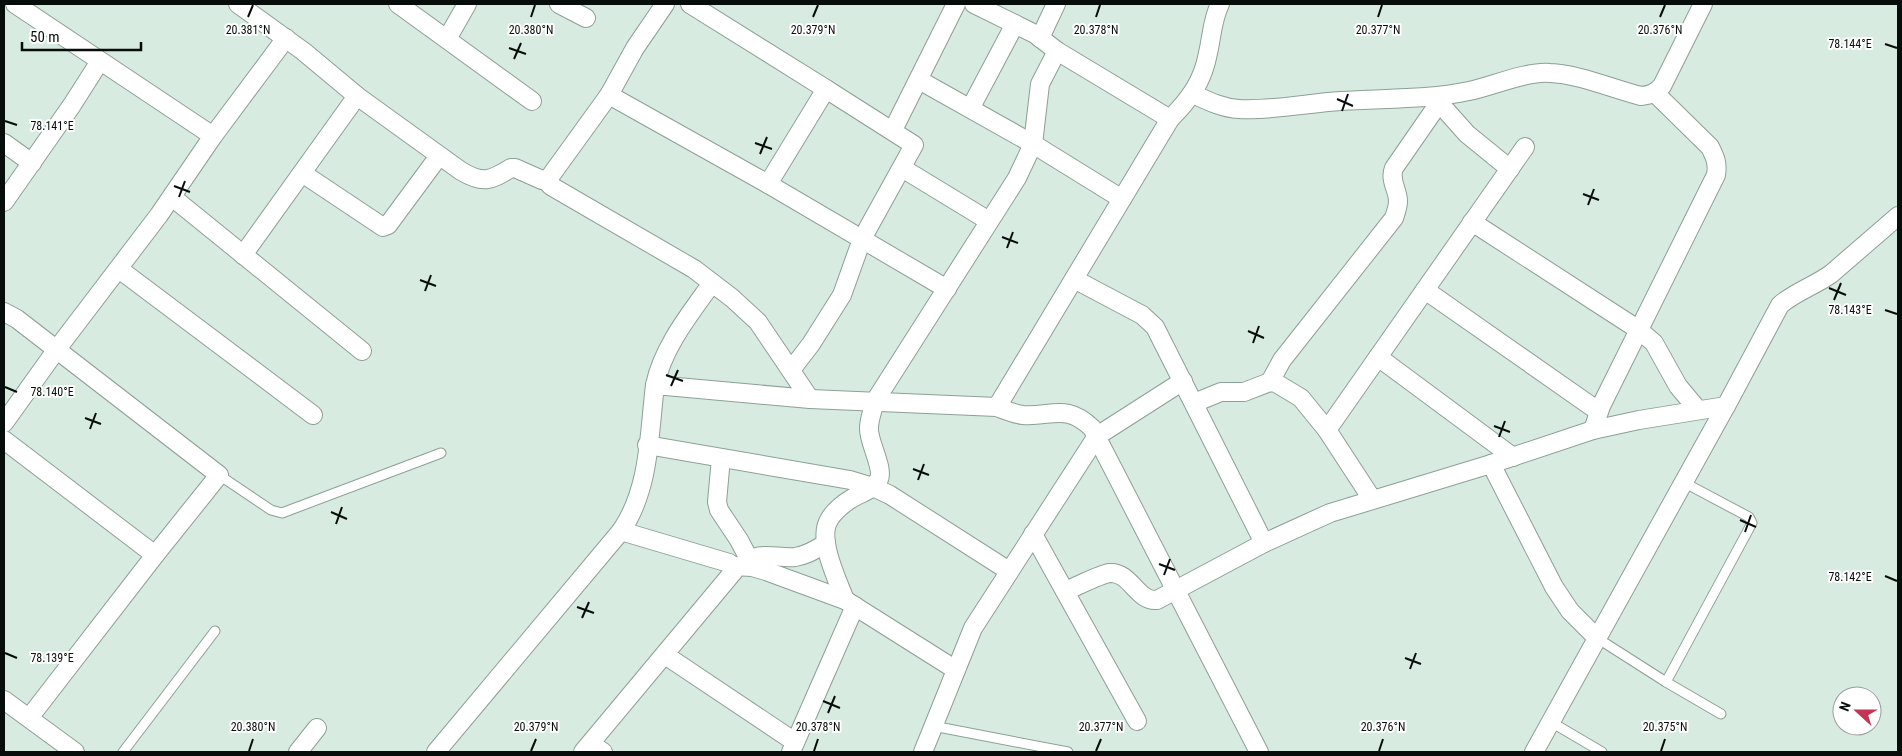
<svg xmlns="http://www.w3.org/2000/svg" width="1902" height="756" font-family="'Roboto Condensed',sans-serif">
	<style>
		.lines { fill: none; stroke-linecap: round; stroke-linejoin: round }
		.lane-casing { stroke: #8da096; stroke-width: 11 }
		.street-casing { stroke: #8da096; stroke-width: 20 }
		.lane { stroke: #fff; stroke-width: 9 }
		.street { stroke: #fff; stroke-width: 18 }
		.ticks { fill: none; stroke: #070d0a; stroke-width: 2 }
		.ticks-label { font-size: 12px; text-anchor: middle; fill: #070d0a; stroke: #fff; stroke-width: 4; stroke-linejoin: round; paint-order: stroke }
	</style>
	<rect width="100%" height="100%" fill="#d7ebe1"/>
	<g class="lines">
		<!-- lane casing -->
		<g class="lane-casing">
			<g id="lane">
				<path d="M219,475L271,510L282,513L441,453"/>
				<path d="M1597,638L1666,682L1721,714"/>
				<path d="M1666,682L1752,523L1749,517L1683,482"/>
				<path d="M1551,722L1602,752"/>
				<path d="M933,726L1068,752"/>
				<path d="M123,752L215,631"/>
			</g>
		</g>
		<!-- street casing -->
		<g class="street-casing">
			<g id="street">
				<path d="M15,4L213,136"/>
				<path d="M238,4L303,51L357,96L461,171C483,184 490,181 511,168H515L542,180L549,178L609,95L635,48L665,4"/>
				<path d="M398,4L532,101"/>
				<path d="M559,4L586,18"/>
				<path d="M690,4L826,89L768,184"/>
				<path d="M974,4L1035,34L1057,51L1170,119"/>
				<path d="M1040,38L1056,4"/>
				<path d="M447,39L467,4"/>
				<path d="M919,80L1033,144L1122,199"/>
				<path d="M1193,94C1208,101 1222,108 1239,109C1271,111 1308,103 1341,101C1383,98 1427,100 1469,91C1493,86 1526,71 1550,73C1578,74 1613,89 1641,96C1651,95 1655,93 1662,86L1703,4"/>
				<path d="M609,95L768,184L947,289"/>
				<path d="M1434,97L1467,134L1510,169"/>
				<path d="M971,107L1015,24"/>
				<path d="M893,130L956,4"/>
				<path d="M4,143L32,163"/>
				<path d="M902,168L989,221"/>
				<path d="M302,173L383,227L388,225L439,156"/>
				<path d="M545,180L551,186L694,269L732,298L758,322L810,399"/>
				<path d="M172,197L362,351"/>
				<path d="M4,202L72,105L100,61"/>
				<path d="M1472,222L1639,330L1654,343L1678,386L1698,410"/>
				<path d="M243,255L357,96"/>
				<path d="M119,269L313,415"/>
				<path d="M1074,279L1142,315L1155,327L1264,543"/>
				<path d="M1425,290L1598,411"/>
				<path d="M4,312L17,319L219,475L155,555L29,718"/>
				<path d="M1378,357L1513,457"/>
				<path d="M791,370L811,344L842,295L862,239L914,145L826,89"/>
				<path d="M1270,382L1282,360L1394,218C1396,212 1398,207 1398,201C1398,190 1389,180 1394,168L1439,103"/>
				<path d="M655,385C663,347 690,314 712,283"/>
				<path d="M1194,403L1221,392H1244L1270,382L1276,383L1301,398L1327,430"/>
				<path d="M997,407C1005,410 1014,414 1023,415C1052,417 1066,403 1092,428L1259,752"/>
				<path d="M4,423L57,349L159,215L213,136L286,38"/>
				<path d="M1593,430L1601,406L1716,175C1718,163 1715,157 1710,147L1655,93"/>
				<path d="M4,440L155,555"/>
				<path d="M647,445L850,480L873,487L890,495L1009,571"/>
				<path d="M721,458L717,502L719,510L739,540L749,559"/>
				<path d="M1491,464L1554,587L1570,611L1597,638"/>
				<path d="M1372,499L1327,430L1525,147"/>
				<path d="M1033,534L1137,721"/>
				<path d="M733,566L752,567L766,571L845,600L956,670"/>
				<path d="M744,566C756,549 777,559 795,557C807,555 816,550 826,543"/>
				<path d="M1065,591C1076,587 1100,574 1110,573C1131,572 1137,602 1157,600L1264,543L1330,513L1491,464L1593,430L1639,420L1726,406L1780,305C1795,292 1814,286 1831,274L1898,216"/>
				<path d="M845,600C838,581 817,539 829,520C833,512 844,503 851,499C860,493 874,490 879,479C884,468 868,441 869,428C869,419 873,410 875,401L1017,178L1033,144L1040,84L1057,51"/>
				<path d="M665,655L795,742"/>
				<path d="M4,700L75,752"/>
				<path d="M591,744L603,752"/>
				<path d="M298,752L317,728"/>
				<path d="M436,752L621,531C650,489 649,434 655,385L810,399L997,407L1170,119C1190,99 1203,81 1208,53C1212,36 1212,20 1220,4"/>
				<path d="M583,752L734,571L733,566L729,563L621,531"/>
				<path d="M791,752L855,606"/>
				<path d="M923,752L973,628L1097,436L1183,381"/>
				<path d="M1534,752L1726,406"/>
			</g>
		</g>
		<!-- lane -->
		<use href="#lane" class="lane"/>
		<!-- street -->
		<use href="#street" class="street"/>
	</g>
	<!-- ticks -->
	<path class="ticks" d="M248,17L253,5M531,17L535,5M813,17L818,5M1096,17L1100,5M1378,17L1382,5M1660,17L1665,5M1885,44L1897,48M509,48L526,54M514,59L521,43M1337,99L1353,106M1342,111L1348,94M5,121L17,125M755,143L772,149M760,154L767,137M174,186L190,192M1583,194L1599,200M179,197L185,181M1588,205L1594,189M1002,237L1018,243M1007,248L1013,232M420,280L436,286M1829,288L1846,295M425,291L431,275M1834,300L1841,283M1885,310L1897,314M1248,331L1264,338M1253,343L1259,326M666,375L683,381M671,386L678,370M5,387L17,392M85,418L101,424M1494,426L1510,432M90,429L96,413M1499,437L1505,421M913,469L929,475M918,480L924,464M331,512L347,519M1740,520L1756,527M336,524L342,507M1745,532L1751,515M1159,564L1175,570M1164,575L1170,559M1885,576L1897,581M577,607L594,613M582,618L589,602M5,653L17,658M1405,658L1421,664M1410,669L1416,653M823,701L840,708M828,713L835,696M249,751L253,739M531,751L536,739M814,751L818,739M1096,751L1101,739M1379,751L1383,739M1661,751L1665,739"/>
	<g class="ticks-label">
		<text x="248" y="34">20.381°N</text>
		<text x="531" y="34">20.380°N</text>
		<text x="813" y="34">20.379°N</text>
		<text x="1096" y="34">20.378°N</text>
		<text x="1378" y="34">20.377°N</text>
		<text x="1660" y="34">20.376°N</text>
		<text x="1850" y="48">78.144°E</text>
		<text x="52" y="130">78.141°E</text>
		<text x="1850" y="314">78.143°E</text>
		<text x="52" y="396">78.140°E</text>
		<text x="1850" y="581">78.142°E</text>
		<text x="52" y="662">78.139°E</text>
		<text x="253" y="731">20.380°N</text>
		<text x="536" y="731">20.379°N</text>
		<text x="818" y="731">20.378°N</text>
		<text x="1101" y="731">20.377°N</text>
		<text x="1383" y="731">20.376°N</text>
		<text x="1665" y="731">20.375°N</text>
	</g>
	<!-- border -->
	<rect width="1902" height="756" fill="none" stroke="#070d0a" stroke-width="10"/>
	<!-- north arrow -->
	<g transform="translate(1857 711) rotate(291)"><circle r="24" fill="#ffffff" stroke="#9c9e9d"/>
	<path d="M0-4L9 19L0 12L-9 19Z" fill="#c43454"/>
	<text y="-8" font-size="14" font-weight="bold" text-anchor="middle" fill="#070d0a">N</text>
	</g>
	<!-- scale -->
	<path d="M22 42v8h119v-8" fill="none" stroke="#070d0a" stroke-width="2.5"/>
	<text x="30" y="42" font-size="15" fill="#070d0a" stroke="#ffffff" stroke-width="4" paint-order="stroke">50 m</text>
</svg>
